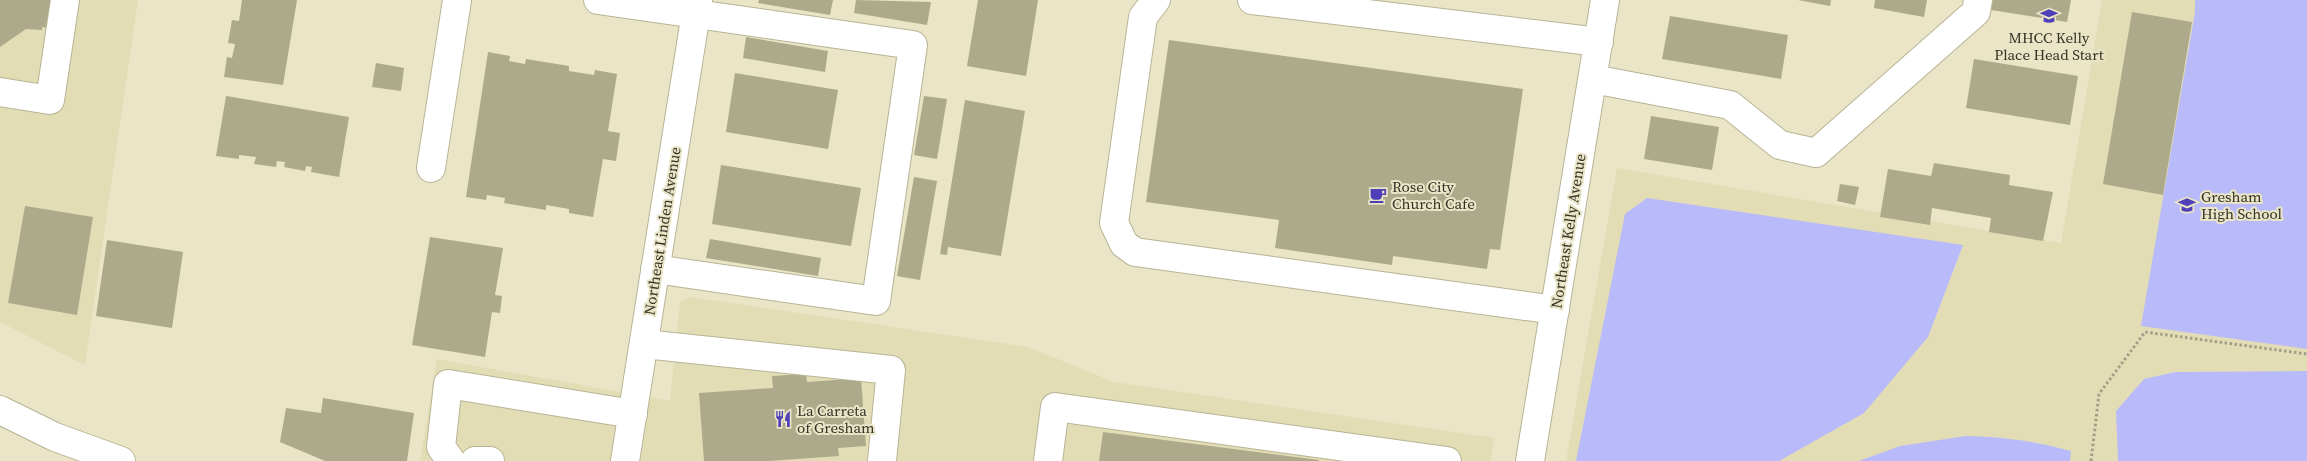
<svg xmlns="http://www.w3.org/2000/svg" width="2307" height="461" font-family="'Source Serif 4',serif">
	<style>
		.built { fill: #e3ddb6 }
		.green { fill: #b8bafa }
		.building { fill: #ada98b }
		.lines { fill: none; stroke-linecap: round; stroke-linejoin: round }
		.minor-casing { stroke: #b8b495; stroke-width: 30 }
		.major-casing { stroke: #b8b495; stroke-width: 30 }
		.path { stroke: #a19e86; stroke-width: 3; stroke-dasharray: 2.5 2.5; stroke-linecap: butt }
		.minor { stroke: #fff; stroke-width: 28 }
		.major { stroke: #fff; stroke-width: 28 }
		.labels { text-anchor: middle; dominant-baseline: central; stroke-width: 4; stroke-linejoin: round; paint-order: stroke }
		.poi-label { font-size: 15px; fill: #353327; stroke: #e9e5c6; text-anchor: start }
		.street-label { font-size: 15px; fill: #353327; stroke: #e9e5c6 }
	</style>
	<rect width="100%" height="100%" fill="#e9e5c6"/>
	<!-- built -->
	<g class="built">
		<path d="M0,0H138L85,365L0,322Z"/>
		<path d="M2102,0H2307V461H1566L1617,168L2061,243Z"/>
		<path d="M691,297L1028,347L1114,382L1494,438L1491,461H420L437,359L670,401L680,302Z"/>
	</g>
	<!-- green -->
	<g class="green">
		<path d="M2195,0H2307V349L2141,326L2195,12Z"/>
		<path d="M1647,198L1963,245L1928,337L1864,413L1779,461H1576L1625,214Z"/>
		<path d="M2307,371V461H2118L2116,411L2144,379L2175,372Z"/>
		<path d="M1966,436C2005,437 2034,441 2071,451L2070,461H1859L1900,446Z"/>
	</g>
	<!-- building -->
	<g class="building">
		<path d="M0,0H52L48,28L42,27V30L26,29L0,47Z"/>
		<path d="M242,0H297L283,85L224,77L227,57L232,58L235,44L228,43L232,20L239,21Z"/>
		<path d="M759,0H833L830,15L758,3Z"/>
		<path d="M856,0L931,2L927,25L854,13Z"/>
		<path d="M978,0H1038L1026,76L967,66Z"/>
		<path d="M1798,0H1831L1830,6Z"/>
		<path d="M1875,0H1927L1924,17L1874,8Z"/>
		<path d="M1993,0H2071L2067,22L1991,10Z"/>
		<path d="M2132,12L2192,22L2163,195L2103,184Z"/>
		<path d="M1670,16L1788,35L1781,79L1662,59Z"/>
		<path d="M746,37L828,51L825,72L743,58Z"/>
		<path d="M1169,40L1523,89L1500,250L1490,249L1487,269L1393,256L1392,265L1275,248L1279,220L1146,202Z"/>
		<path d="M488,52L510,56L509,61L525,64L526,59L569,66V71L594,75L595,70L617,74L608,131L620,133L616,161L603,159L593,217L569,213V209L546,205V210L504,203L505,198L487,195L486,200L466,197Z"/>
		<path d="M1974,59L2078,76L2070,125L1966,108Z"/>
		<path d="M376,63L404,68L401,91L372,87Z"/>
		<path d="M735,73L838,90L828,149L726,132Z"/>
		<path d="M226,96L349,117L339,177L311,172L312,167L306,166L305,171L284,167L285,162L277,161L276,167L254,164L256,157L239,155V159L216,156Z"/>
		<path d="M924,96L947,99L937,159L914,155Z"/>
		<path d="M965,100L1025,111L1001,256L948,247L947,255L940,254Z"/>
		<path d="M1651,116L1719,127L1712,170L1644,159Z"/>
		<path d="M1934,163L2010,175L2009,185L2053,192L2043,241L1989,232L1991,218L1932,208L1930,225L1880,217L1888,169L1931,176Z"/>
		<path d="M721,165L861,188L851,246L712,224Z"/>
		<path d="M914,177L937,181L920,280L897,276Z"/>
		<path d="M1840,184L1859,187L1855,205L1837,201Z"/>
		<path d="M25,206L93,217L77,315L8,303Z"/>
		<path d="M430,237L503,248L495,295L502,296L500,313L492,312L485,357L412,345Z"/>
		<path d="M710,239L821,258L818,276L706,258Z"/>
		<path d="M107,240L183,252L172,328L96,316Z"/>
		<path d="M806,374L807,382L861,378L866,446L838,448L839,456L769,461H704L699,393L773,388L772,376Z"/>
		<path d="M323,398L414,413L407,461H325L280,442L286,408L321,413Z"/>
		<path d="M1103,432L1319,460V461H1099Z"/>
	</g>
	<g class="lines">
		<!-- minor casing -->
		<g class="minor-casing">
			<g id="minor">
				<path d="M598,0L913,45L876,301L655,269"/>
				<path d="M1156,0L1143,17L1114,223L1124,244L1135,252L1555,310"/>
				<path d="M1252,0L1599,42"/>
				<path d="M1593,79L1730,105L1780,145L1816,153L1976,12L1978,0"/>
				<path d="M0,92L50,100L65,0"/>
				<path d="M431,168L457,0"/>
				<path d="M644,344L891,370L882,461"/>
				<path d="M451,461L441,447L448,384L633,414"/>
				<path d="M475,461H490"/>
				<path d="M625,461L698,0"/>
				<path d="M1048,461L1055,407L1447,461"/>
				<path d="M1530,461L1605,0"/>
			</g>
		</g>
		<!-- major casing -->
		<g class="major-casing">
			<path id="major" d="M0,410L55,437L121,461"/>
		</g>
		<!-- path -->
		<path class="path" d="M2091,461L2099,394L2145,332L2307,354"/>
		<!-- minor -->
		<use href="#minor" class="minor"/>
		<!-- major -->
		<use href="#major" class="major"/>
	</g>
	<!-- icons -->
	<defs>
		<g id="school-bare" transform="scale(1.35)"><path d="M0-5L7-2L0 1L-7-2ZM-4 1L0 2.5L4 1V4Q0 6-4 4Z" fill="#4f40b7" stroke="#e9e5c6" stroke-width="2.5" paint-order="stroke"/></g>
		<g id="cafe-bare" transform="scale(1.35)"><path d="M-5.5-4.5H6V0H3Q3 3.5 0 3.5H-2.5Q-5.5 3.5-5.5 0ZM3-3.2v2h1.7v-2ZM-6 4.5H4V6H-6Z" fill="#4f40b7" stroke="#e9e5c6" stroke-width="2.5" paint-order="stroke"/></g>
		<g id="restaurant-bare" transform="scale(1.35)"><path d="M-5-6h1v4h1v-4h1v4h1v-4h1v5L-1.5 .5V6h-2V.5L-5-1ZM5-6V6H3V1.5H1.5Q1.5-4 5-6Z" fill="#4f40b7" stroke="#e9e5c6" stroke-width="2.5" paint-order="stroke"/></g>
	</defs>
	<g fill-rule="evenodd">
		<use href="#school-bare" x="2049" y="16"/>
		<use href="#cafe-bare" x="1378" y="195"/>
		<use href="#school-bare" x="2187" y="205"/>
		<use href="#restaurant-bare" x="783" y="419"/>
	</g>
	<g class="labels">
		<!-- poi labels -->
		<g class="poi-label">
			<text x="2049" y="37" text-anchor="middle">MHCC Kelly<tspan x="2049" dy="17">Place Head Start</tspan></text>
			<text x="1392" y="186">Rose City<tspan x="1392" dy="17">Church Cafe</tspan></text>
			<text x="2201" y="196">Gresham<tspan x="2201" dy="17">High School</tspan></text>
			<text x="797" y="410">La Carreta<tspan x="797" dy="17">of Gresham</tspan></text>
		</g>
		<!-- street labels -->
		<g class="street-label">
			<text transform="translate(662 231) rotate(-81)">Northeast Linden Avenue</text>
			<text transform="translate(1568 231) rotate(-81)">Northeast Kelly Avenue</text>
		</g>
	</g>
</svg>
